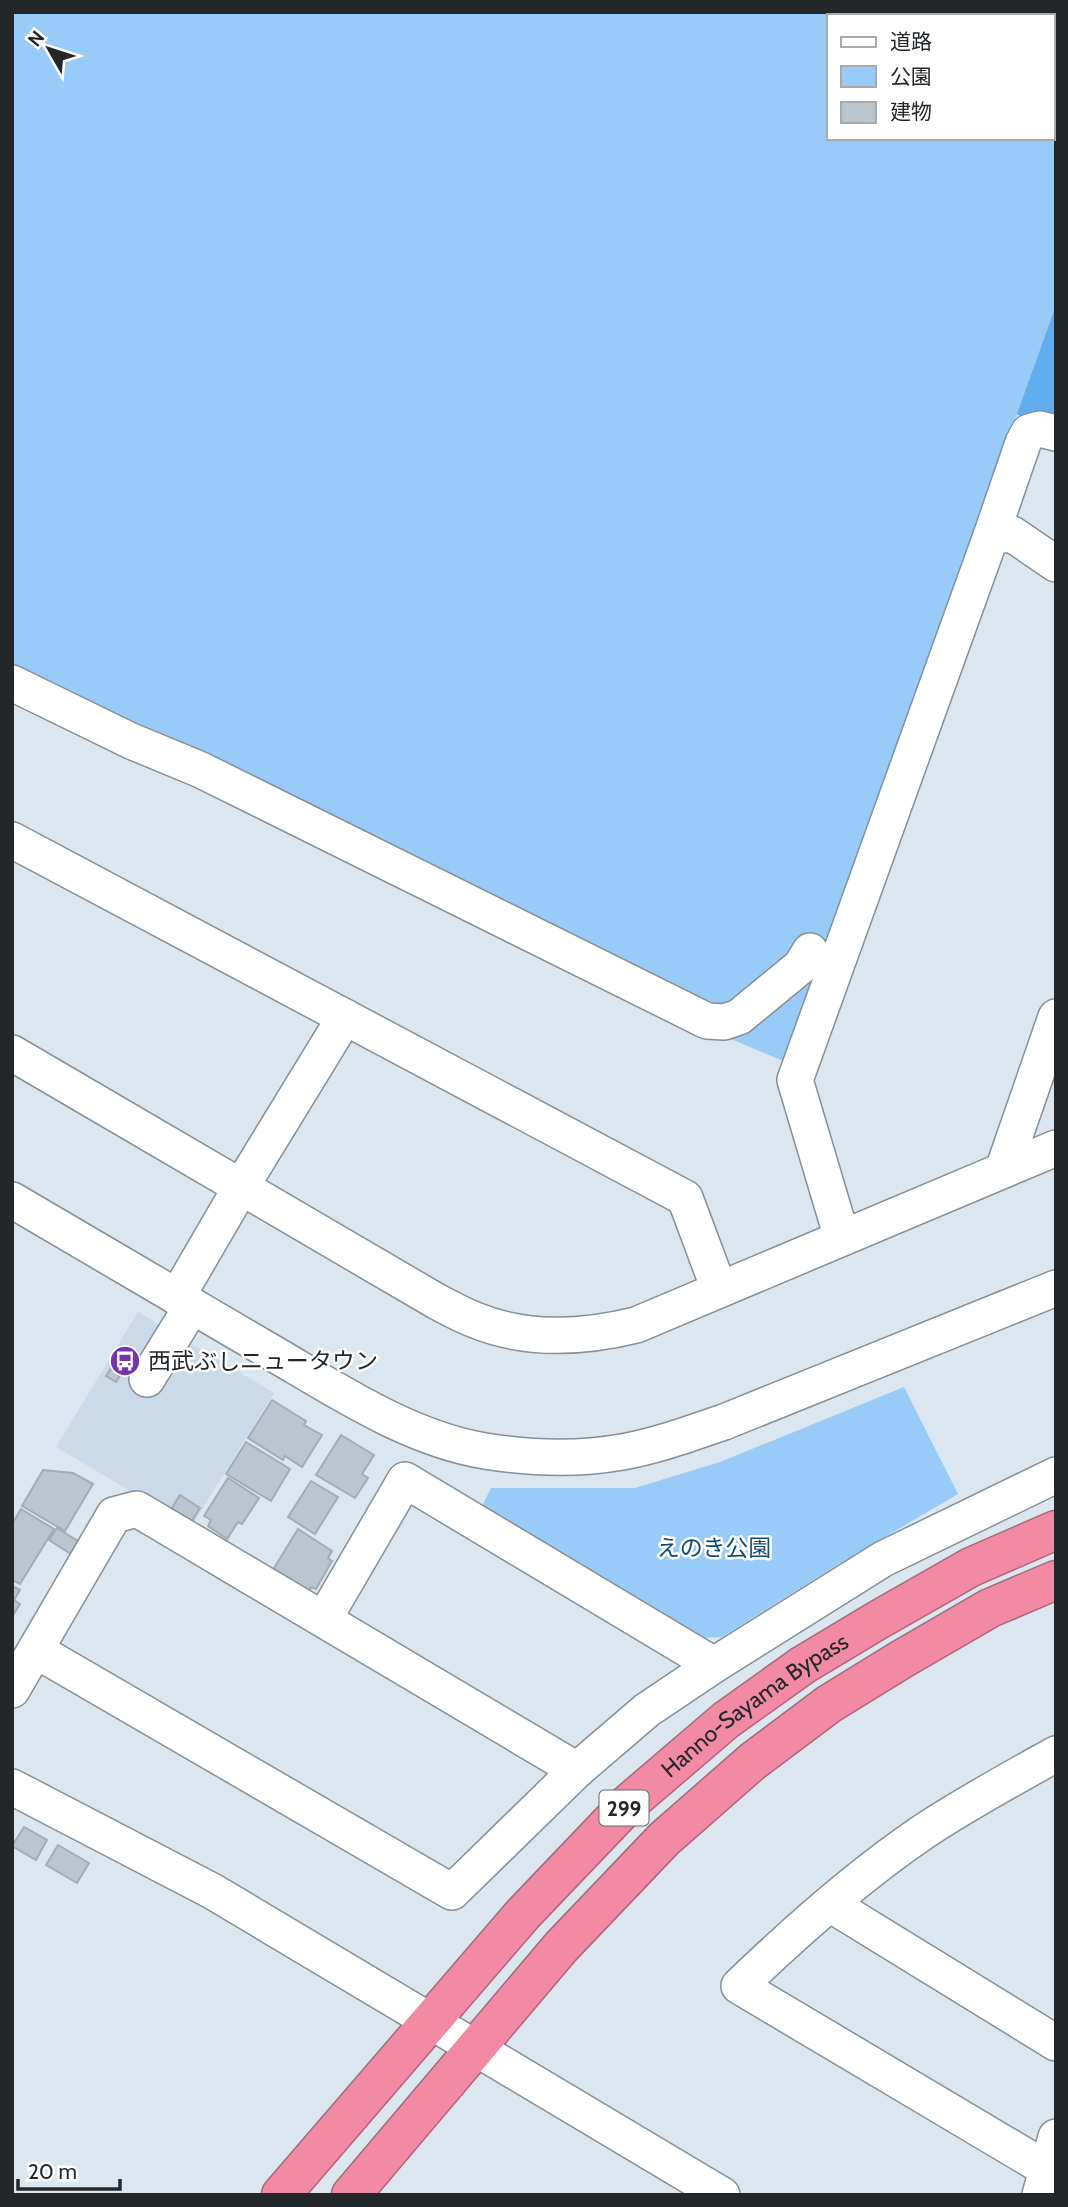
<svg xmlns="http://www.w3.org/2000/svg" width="1068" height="2207" font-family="Cabin,'Noto Sans JP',sans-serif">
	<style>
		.built { fill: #cadae9 }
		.green { fill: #98cbf8; fill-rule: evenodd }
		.forest { fill: #61aeee }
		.building { fill: #bbc5ce; stroke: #a2acb5; stroke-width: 2 }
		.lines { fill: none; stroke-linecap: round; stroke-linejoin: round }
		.minor-casing { stroke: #858f97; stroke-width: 38 }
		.highway-casing { stroke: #aa677a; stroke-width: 41 }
		.minor { stroke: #fff; stroke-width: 35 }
		.highway { stroke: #f289a5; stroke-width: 38 }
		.labels { text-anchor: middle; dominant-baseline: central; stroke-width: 5; stroke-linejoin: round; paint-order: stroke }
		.shield { fill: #fff; stroke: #65686a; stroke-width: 2 }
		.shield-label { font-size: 21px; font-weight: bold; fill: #23272a }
		.poi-label { font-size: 23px; fill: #23272a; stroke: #fff; text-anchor: start }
		.park-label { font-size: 23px; fill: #114a74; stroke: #fff }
		.street-label { font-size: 23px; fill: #23272a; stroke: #fff }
	</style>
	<rect width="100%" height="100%" fill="#dce6ef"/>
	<!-- built -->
	<path class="built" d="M138,1312L274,1393L191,1527L56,1447Z"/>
	<!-- green -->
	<g class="green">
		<path d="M12,12H1056V305L986,503L783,1061L698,1025L12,691ZM828,16H1052V138H828Z"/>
		<path d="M904,1387L958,1494L834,1567L722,1637L701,1638L481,1508L491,1488H635L720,1462Z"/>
	</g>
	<!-- forest -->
	<path class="forest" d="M1056,305V439L1017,414Z"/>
	<!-- building -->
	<g class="building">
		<path d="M125,1347L135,1353L116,1382L106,1376Z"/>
		<path d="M272,1400L306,1421L304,1425L322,1435L302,1467L285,1456L283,1460L248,1438Z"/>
		<path d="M341,1435L374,1455L362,1474L368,1478L355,1498L316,1475Z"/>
		<path d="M246,1442L290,1469L271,1501L226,1474Z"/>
		<path d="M43,1470L73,1473L93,1484L65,1531L22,1506Z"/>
		<path d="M228,1478L259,1498L242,1524L238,1522L227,1539L208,1526L211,1520L204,1516Z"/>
		<path d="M311,1481L338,1497L315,1534L288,1517Z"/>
		<path d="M180,1495L200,1508L190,1524L170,1511Z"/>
		<path d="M21,1509L54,1529L20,1584L12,1580V1524Z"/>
		<path d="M57,1528L78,1541L71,1554L49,1540Z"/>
		<path d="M298,1529L332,1551L328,1558L332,1561L316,1589L311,1587L309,1591L273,1570Z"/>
		<path d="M12,1586L20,1590L14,1600L20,1604L12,1617Z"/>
		<path d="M24,1827L47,1840L36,1860L12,1846Z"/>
		<path d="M58,1845L89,1863L77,1883L46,1865Z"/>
	</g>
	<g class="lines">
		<!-- minor casing -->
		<g class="minor-casing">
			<g id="minor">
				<path d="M991,536L1023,443L1029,432L1040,429L1056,433"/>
				<path d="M12,683L131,741L201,770L707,1021L724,1022L739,1017L801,966L810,951"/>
				<path d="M12,840L685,1198L719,1289"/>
				<path d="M12,1053L436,1301C449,1308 462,1315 475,1320C526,1341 583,1338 636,1325L1056,1148"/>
				<path d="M1003,1170L1056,1017"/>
				<path d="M12,1200C96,1249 180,1299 264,1348C332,1387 406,1438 485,1451C529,1458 577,1460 622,1452C657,1446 691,1433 724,1422L1056,1288"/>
				<path d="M842,1238L795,1080L991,536L1012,534L1056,564"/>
				<path d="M177,1297L241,1187L345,1017"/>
				<path d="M147,1379L192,1306"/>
				<path d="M324,1619L405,1480L714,1665"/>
				<path d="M37,1651L452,1892L577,1770L647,1710L714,1665L883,1559L1056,1475"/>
				<path d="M12,1690L114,1515L137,1509L577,1770"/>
				<path d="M12,1787L212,1891L722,2195"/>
				<path d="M830,1904L1056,2043"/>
				<path d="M1047,2169L739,1986C796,1931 857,1877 923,1832C965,1804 1011,1779 1056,1754"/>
				<path d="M1040,2195L1056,2137"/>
			</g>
		</g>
		<!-- highway casing -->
		<g class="highway-casing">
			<g id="highway">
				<path id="s1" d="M281,2195L523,1914L629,1803L726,1720L803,1665L878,1620L971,1567L1056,1530"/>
				<path d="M351,2195L561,1947L664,1839L753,1761L829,1704L902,1659L990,1608L1056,1580"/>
			</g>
		</g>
		<!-- minor -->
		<use href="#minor" class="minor"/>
		<!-- highway -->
		<use href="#highway" class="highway"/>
	</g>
	<!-- icons -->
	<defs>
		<g id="bus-disc" transform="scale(1.575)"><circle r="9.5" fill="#7435ab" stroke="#fff"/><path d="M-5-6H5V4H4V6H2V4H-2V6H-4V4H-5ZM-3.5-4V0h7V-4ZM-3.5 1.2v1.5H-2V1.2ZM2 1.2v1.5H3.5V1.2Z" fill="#fff"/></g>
	</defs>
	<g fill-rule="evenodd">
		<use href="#bus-disc" x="125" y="1361"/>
	</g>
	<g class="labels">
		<!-- shield labels -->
		<rect class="shield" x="599.5" y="1790.5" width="49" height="35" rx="5"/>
		<g class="shield-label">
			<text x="624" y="1808">299</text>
		</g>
		<!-- poi labels -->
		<g class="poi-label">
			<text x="148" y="1361">西武ぶしニュータウン</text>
		</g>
		<!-- park labels -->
		<g class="park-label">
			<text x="714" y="1548">えのき公園</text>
		</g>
		<!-- street labels -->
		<g class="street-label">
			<text stroke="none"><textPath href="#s1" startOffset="684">Hanno-Sayama Bypass</textPath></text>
		</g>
	</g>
	<!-- border -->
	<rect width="1068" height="2207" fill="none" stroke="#23272a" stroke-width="28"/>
	<!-- legend -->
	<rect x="827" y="14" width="228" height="126" fill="#ffffff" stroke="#a7a9aa" stroke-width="2"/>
	<rect x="841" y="37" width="35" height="10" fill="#ffffff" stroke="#a7a9aa" stroke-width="2"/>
	<text x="890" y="49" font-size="21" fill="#23272a">道路</text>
	<rect x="841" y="66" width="35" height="21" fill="#98cbf8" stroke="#a7a9aa" stroke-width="2"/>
	<text x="890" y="84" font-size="21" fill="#23272a">公園</text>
	<rect x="841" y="102" width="35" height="21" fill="#bbc5ce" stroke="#a7a9aa" stroke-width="2"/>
	<text x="890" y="119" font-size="21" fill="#23272a">建物</text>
	<!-- north arrow -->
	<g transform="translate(49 49) rotate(309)" stroke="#ffffff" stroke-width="5" paint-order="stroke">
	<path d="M0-5L12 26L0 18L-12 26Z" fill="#23272a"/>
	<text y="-10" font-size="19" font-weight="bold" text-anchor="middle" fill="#23272a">N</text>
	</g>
	<!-- scale -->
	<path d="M18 2179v10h102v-10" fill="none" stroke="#23272a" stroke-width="3.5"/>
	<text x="28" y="2179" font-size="21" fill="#23272a" stroke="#ffffff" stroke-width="5" paint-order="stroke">20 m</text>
</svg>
